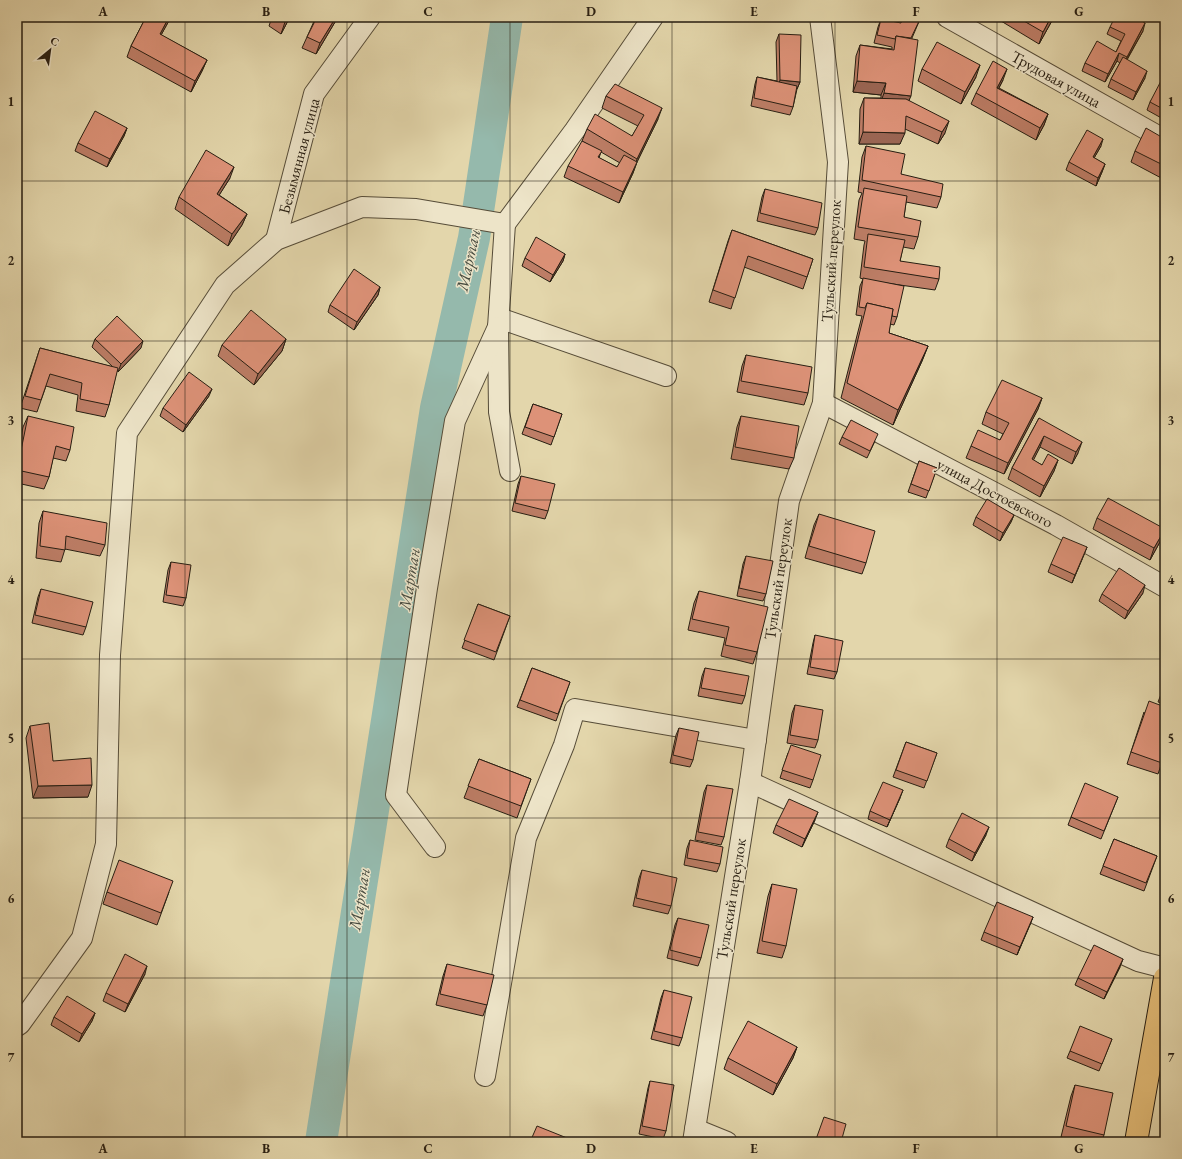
<svg xmlns="http://www.w3.org/2000/svg" width="1182" height="1159" font-family="'EB Garamond',serif">
	<style>
		.lines { fill: none; stroke-linecap: round; stroke-linejoin: round }
		.river { stroke: #95b9ac; stroke-width: 32 }
		.minor-casing { stroke: #564c38; stroke-width: 22 }
		.major-casing { stroke: #271e12; stroke-width: 24 }
		.minor { stroke: #ede4c8; stroke-width: 20 }
		.major { stroke: #e2bb76; stroke-width: 22 }
		.wall { fill: #be7e67; stroke: #271e12; fill-rule: evenodd }
		.shaded-wall { fill: #9b6654; stroke: #271e12 }
		.building { fill: #dd9278; stroke: #271e12 }
		.grid { fill: none; stroke: #271e12; stroke-width: 1; stroke-opacity: 0.55 }
		.labels { text-anchor: middle; dominant-baseline: central; stroke-width: 3; stroke-linejoin: round; paint-order: stroke }
		.street-label { font-size: 16px; fill: #271e12; stroke: #ede4c8 }
		.water-label { font-size: 17px; font-style: italic; fill: #484c40; stroke: #ede4c8 }
		.neatline { fill: none; stroke: #271e12; stroke-width: 1.5 }
		.grid-label { font-size: 13px; text-anchor: middle; font-weight: bold; fill: #271e12 }
	</style>
	<rect width="100%" height="100%" fill="#e3d6ab"/>
	<filter id="stains"><feTurbulence type="fractalNoise" baseFrequency=".005" numOctaves="4"/><feColorMatrix values="0 0 0 0 .2 0 0 0 0 .09 0 0 0 0 .02 0 0 0 .5 -.17"/></filter>
	<radialGradient id="worn" r=".72"><stop offset=".6" stop-color="#630" stop-opacity="0"/><stop offset="1" stop-color="#630" stop-opacity=".3"/></radialGradient>
	<g class="lines">
		<!-- river -->
		<path class="river" d="M321,1142L436,408L474,238L507,17"/>
		<!-- minor casing -->
		<g class="minor-casing">
			<g id="minor">
				<path d="M947,17L1165,140"/>
				<path d="M505,224L575,130L653,17"/>
				<path d="M505,224L498,327L499,412L510,471"/>
				<path d="M276,240L314,94L370,17"/>
				<path d="M499,318L666,376"/>
				<path d="M823,403L1056,525L1165,587"/>
				<path d="M750,782L1138,961L1165,968"/>
				<path d="M435,847L396,795L427,588L455,421L498,327"/>
				<path d="M17,1026L20,1024L82,938L106,844L110,655L127,433L225,285L276,240L362,207L416,209L505,224"/>
				<path d="M485,1076L526,838L564,745L575,709L756,740"/>
				<path d="M695,1129L727,1142"/>
				<path d="M693,1142L750,782L789,501L823,403L838,162L820,17"/>
			</g>
		</g>
		<!-- major casing -->
		<g class="major-casing">
			<path id="major" d="M1136,1142L1165,978"/>
		</g>
		<!-- minor -->
		<use href="#minor" class="minor"/>
		<!-- major -->
		<use href="#major" class="major"/>
	</g>
	<!-- wall -->
	<g class="wall">
		<path d="M146,17H171L161,35L207,60L202,71L191,92L127,57L131,46Z"/>
		<path d="M272,17H290L281,34L269,26Z"/>
		<path d="M312,17H338L316,54L302,48L307,37L315,19Z"/>
		<path d="M866,17H878L876,22Z"/>
		<path d="M921,17L912,38L909,101L945,133L938,144L905,129L900,144H859L860,109L864,98H881V95L853,92L856,56L860,45L892,49V47L874,43L878,27L881,19L901,23Z"/>
		<path d="M988,17H997L995,21Z"/>
		<path d="M1002,17H1054L1039,44L1001,21Z"/>
		<path d="M1110,27L1143,31L1127,60L1145,78L1133,100L1108,87L1111,79L1120,63L1117,61L1105,82L1082,71L1085,63L1116,52L1121,41L1107,34Z"/>
		<path d="M779,34L800,82L797,89L793,107L790,115L751,106L755,84L757,77L777,81L776,42Z"/>
		<path d="M922,69L976,77L961,104L918,81Z"/>
		<path d="M1003,80L999,88L1048,114L1044,125L1036,140L971,104L976,93Z"/>
		<path d="M1165,81V120L1147,110L1150,102Z"/>
		<path d="M606,96L658,119L637,162L633,173L619,203L564,177L568,166L589,145L582,141L587,129L632,136L638,126L602,108ZM601,152L620,163L617,167L599,158Z"/>
		<path d="M127,128L124,136L107,167L75,151L78,143Z"/>
		<path d="M1165,139V180L1131,162L1135,151Z"/>
		<path d="M866,146L901,174L941,197L937,208L906,202L904,217L918,237L914,249L903,247L900,261L939,279L935,290L886,283L897,317L894,325L890,324L889,333L928,346L922,361L893,425L841,398L862,316L856,315L860,286L863,279L860,278L864,245L865,241L854,239L859,200L862,193L858,192L862,157Z"/>
		<path d="M1101,146L1094,158L1105,164L1102,172L1096,186L1066,170L1069,162Z"/>
		<path d="M230,178L219,195L247,214L242,225L228,246L175,209L179,197Z"/>
		<path d="M765,189L818,228L815,235L757,221L762,197Z"/>
		<path d="M732,230L813,259L803,289L744,267L731,309L709,302L728,241Z"/>
		<path d="M565,254L563,261L550,282L522,266L525,258Z"/>
		<path d="M380,287L378,295L354,330L328,312L330,305Z"/>
		<path d="M95,339L141,348L118,372L117,370L109,405L105,417L76,411L78,395L46,386L37,412L20,408L40,348L113,367L92,347Z"/>
		<path d="M286,339L282,351L254,385L218,356L222,345Z"/>
		<path d="M746,355L808,393L804,405L737,392L742,366Z"/>
		<path d="M209,396L183,432L160,416L163,408Z"/>
		<path d="M1042,398L1038,409L1004,474L966,458L971,446L1000,440L1003,434L982,424L986,412Z"/>
		<path d="M533,404L562,414L551,445L522,434Z"/>
		<path d="M28,416L70,450L66,461L53,458L49,477L44,489L17,483V459L23,427Z"/>
		<path d="M741,416L794,458L789,469L731,459L737,427Z"/>
		<path d="M1039,418L1078,453L1072,464L1040,447L1033,460L1042,465L1058,460L1054,471L1040,497L1008,479L1012,468Z"/>
		<path d="M842,437L875,441L867,458L839,444Z"/>
		<path d="M919,461L937,468L926,498L908,492Z"/>
		<path d="M521,476L548,511L545,519L512,511L518,484Z"/>
		<path d="M43,511L105,545L100,556L65,549L61,562L36,558L39,523Z"/>
		<path d="M819,514L866,563L862,574L805,558L814,525Z"/>
		<path d="M1014,515L1011,522L1000,541L973,525L976,517Z"/>
		<path d="M1097,518L1163,528L1165,523V533L1164,532L1161,540L1150,560L1093,529Z"/>
		<path d="M1087,547L1072,583L1048,572L1051,564Z"/>
		<path d="M746,556L766,594L763,601L737,596L743,564Z"/>
		<path d="M171,562L186,598L183,606L163,602L168,570Z"/>
		<path d="M41,589L86,627L83,635L32,623L38,597Z"/>
		<path d="M699,591L757,652L753,664L721,656L725,638L688,630L694,603Z"/>
		<path d="M1143,593L1125,619L1099,601L1102,594Z"/>
		<path d="M478,604L510,616L494,660L462,648Z"/>
		<path d="M815,635L837,672L834,679L807,674L813,643Z"/>
		<path d="M1165,658V668L1162,667Z"/>
		<path d="M532,668L570,682L556,721L517,707Z"/>
		<path d="M705,668L745,696L742,704L698,696L702,676Z"/>
		<path d="M1165,684V704L1158,702Z"/>
		<path d="M795,705L818,740L815,748L787,743L792,713Z"/>
		<path d="M1144,712L1165,753L1158,774L1127,764Z"/>
		<path d="M30,726L53,761L88,797L33,798L26,738Z"/>
		<path d="M679,728L693,760L690,767L670,763L676,735Z"/>
		<path d="M906,742L937,753L924,788L893,777Z"/>
		<path d="M788,753L813,780L810,788L780,778Z"/>
		<path d="M479,759L531,779L517,818L464,798Z"/>
		<path d="M707,785L724,837L721,845L695,840L704,792Z"/>
		<path d="M1118,797L1101,839L1068,825L1071,817Z"/>
		<path d="M900,798L887,827L868,819L870,811Z"/>
		<path d="M815,820L802,847L773,833L776,825Z"/>
		<path d="M986,835L972,861L946,847L949,839Z"/>
		<path d="M1114,839L1157,856L1144,891L1100,874Z"/>
		<path d="M690,840L720,864L717,872L684,865L687,848Z"/>
		<path d="M642,870L671,906L668,914L633,906L639,878Z"/>
		<path d="M772,884L786,946L782,958L757,953L768,896Z"/>
		<path d="M107,892H169L157,925L103,904Z"/>
		<path d="M1033,917L1017,955L981,940L984,932Z"/>
		<path d="M678,918L701,958L698,966L667,958L675,925Z"/>
		<path d="M447,964L487,1005L483,1016L436,1005L443,976Z"/>
		<path d="M1120,967L1104,999L1075,985L1078,978Z"/>
		<path d="M145,974L125,1012L103,1001L106,993Z"/>
		<path d="M664,990L682,1038L679,1046L651,1039L661,998Z"/>
		<path d="M95,1013L92,1021L79,1042L51,1025L54,1017Z"/>
		<path d="M1112,1039L1099,1071L1067,1058L1070,1051Z"/>
		<path d="M797,1047L793,1058L773,1095L724,1069L728,1058Z"/>
		<path d="M650,1081L666,1131L663,1139L639,1134L648,1088Z"/>
		<path d="M1075,1085L1104,1135L1101,1142H1082L1061,1137L1071,1096Z"/>
	</g>
	<!-- shaded-wall -->
	<g class="shaded-wall">
		<path d="M169,17H171L155,46L160,34Z"/>
		<path d="M288,17H290L281,34L285,22Z"/>
		<path d="M336,17H338L316,54L320,43Z"/>
		<path d="M1051,17H1054L1039,44L1043,32Z"/>
		<path d="M1145,23L1143,31L1124,64L1127,57Z"/>
		<path d="M1119,53L1117,61L1105,82L1108,74Z"/>
		<path d="M207,60L202,71L191,92L195,81Z"/>
		<path d="M980,65L976,77L961,104L965,92Z"/>
		<path d="M1007,69L1003,80L993,99L997,88Z"/>
		<path d="M1147,71L1145,78L1133,100L1136,92Z"/>
		<path d="M780,80L800,82L797,89L777,88Z"/>
		<path d="M857,81L886,83L881,95L853,92Z"/>
		<path d="M884,93L911,96L906,107L880,104Z"/>
		<path d="M662,108L658,119L637,162L633,173L619,203L623,192L633,171L637,159Z"/>
		<path d="M1048,114L1044,125L1036,140L1040,128Z"/>
		<path d="M949,121L945,133L938,144L942,132Z"/>
		<path d="M127,128L124,136L107,167L110,159Z"/>
		<path d="M863,132L905,133L900,144H859Z"/>
		<path d="M1103,139L1101,146L1090,165L1093,157Z"/>
		<path d="M1105,164L1102,172L1096,186L1098,178Z"/>
		<path d="M234,167L230,178L213,205L217,194Z"/>
		<path d="M247,214L242,225L228,246L232,234Z"/>
		<path d="M565,254L563,261L550,282L553,275Z"/>
		<path d="M380,287L378,295L354,330L357,322Z"/>
		<path d="M286,339L282,351L254,385L258,374Z"/>
		<path d="M143,341L141,348L118,372L121,364Z"/>
		<path d="M928,346L922,361L893,425L898,410Z"/>
		<path d="M212,389L209,396L183,432L186,425Z"/>
		<path d="M1042,398L1038,409L1004,474L1008,463Z"/>
		<path d="M1044,436L1040,447L1028,471L1032,459Z"/>
		<path d="M1082,442L1078,453L1072,464L1076,452Z"/>
		<path d="M1058,460L1054,471L1040,497L1044,486Z"/>
		<path d="M1014,515L1011,522L1000,541L1003,533Z"/>
		<path d="M1165,529L1161,540L1150,560L1154,548Z"/>
		<path d="M1087,547L1084,555L1072,583L1075,575Z"/>
		<path d="M1145,585L1143,593L1125,619L1128,611Z"/>
		<path d="M92,785L88,797L33,798L38,786Z"/>
		<path d="M903,790L900,798L887,827L890,820Z"/>
		<path d="M818,812L815,820L802,847L805,839Z"/>
		<path d="M989,827L986,835L972,861L975,853Z"/>
		<path d="M1033,917L1030,925L1017,955L1020,947Z"/>
		<path d="M1123,959L1120,967L1104,999L1107,992Z"/>
		<path d="M147,966L145,974L125,1012L128,1004Z"/>
		<path d="M95,1013L92,1021L79,1042L82,1034Z"/>
		<path d="M797,1047L793,1058L773,1095L777,1084Z"/>
	</g>
	<!-- building -->
	<g class="building">
		<path d="M146,17H169L160,34L207,60L195,81L131,46Z"/>
		<path d="M277,17H288L285,22Z"/>
		<path d="M317,17H336L320,43L307,37Z"/>
		<path d="M903,17H921L911,38L896,36L895,39L877,35L881,19L901,23Z"/>
		<path d="M1017,17H1051L1043,32Z"/>
		<path d="M1115,17H1135L1145,23L1127,57L1119,53L1108,74L1085,63L1097,41L1116,52L1125,34L1110,27Z"/>
		<path d="M779,34L801,35L800,82L780,80Z"/>
		<path d="M896,36L918,40L911,96L884,93L886,83L857,81L860,45L894,50Z"/>
		<path d="M937,42L980,65L965,92L922,69Z"/>
		<path d="M1123,57L1147,71L1136,92L1111,79Z"/>
		<path d="M993,61L1007,69L997,88L1048,114L1040,128L976,93Z"/>
		<path d="M757,77L797,86L793,107L754,98Z"/>
		<path d="M1162,79L1165,81V110L1150,102Z"/>
		<path d="M615,84L662,108L637,159L587,129L595,114L632,136L644,115L606,96Z"/>
		<path d="M864,98L906,99L949,121L942,132L906,116L905,133L863,132Z"/>
		<path d="M95,111L127,128L110,159L78,143Z"/>
		<path d="M1146,128L1165,139V166L1135,151Z"/>
		<path d="M1087,130L1103,139L1093,157L1105,164L1098,178L1069,162Z"/>
		<path d="M582,141L602,151L598,157L617,167L624,155L637,162L623,192L568,166Z"/>
		<path d="M866,146L905,154L901,174L943,184L941,197L862,180Z"/>
		<path d="M206,150L234,167L217,194L247,214L232,234L179,197Z"/>
		<path d="M864,188L907,196L904,217L921,221L918,237L858,227Z"/>
		<path d="M765,189L822,203L818,228L760,213Z"/>
		<path d="M732,230L813,259L807,277L748,256L735,298L713,290Z"/>
		<path d="M868,234L905,240L900,261L940,267L939,279L864,267Z"/>
		<path d="M536,237L565,254L553,275L525,258Z"/>
		<path d="M354,269L380,287L357,322L330,305Z"/>
		<path d="M863,278L904,286L897,317L892,316L893,309L867,303L865,308L859,307Z"/>
		<path d="M867,303L893,309L889,333L928,346L898,410L847,383Z"/>
		<path d="M251,310L286,339L258,374L222,345Z"/>
		<path d="M117,316L143,341L121,364L95,339Z"/>
		<path d="M40,348L118,368L109,405L80,399L82,383L50,374L41,400L25,396Z"/>
		<path d="M746,355L812,367L808,393L741,381Z"/>
		<path d="M189,372L212,389L186,425L163,408Z"/>
		<path d="M1002,380L1042,398L1008,463L971,446L978,430L1000,440L1009,423L986,412Z"/>
		<path d="M533,404L562,414L554,437L525,427Z"/>
		<path d="M28,416L74,427L70,450L56,446L49,477L17,470Z"/>
		<path d="M741,416L799,426L794,458L735,447Z"/>
		<path d="M1039,418L1082,442L1076,452L1044,436L1032,459L1042,465L1048,454L1058,460L1044,486L1012,468Z"/>
		<path d="M851,420L878,434L870,451L842,437Z"/>
		<path d="M919,461L937,468L929,491L911,484Z"/>
		<path d="M521,476L555,484L548,511L515,503Z"/>
		<path d="M1108,498L1165,529L1154,548L1097,518Z"/>
		<path d="M987,499L1014,515L1003,533L976,517Z"/>
		<path d="M43,511L107,523L105,545L66,536L65,550L40,546Z"/>
		<path d="M819,514L875,531L866,563L809,546Z"/>
		<path d="M1063,537L1087,547L1075,575L1051,564Z"/>
		<path d="M746,556L773,561L766,594L739,588Z"/>
		<path d="M171,562L191,565L186,598L166,595Z"/>
		<path d="M1119,568L1145,585L1128,611L1102,594Z"/>
		<path d="M41,589L93,602L86,627L35,615Z"/>
		<path d="M699,591L768,607L757,652L725,645L729,627L692,619Z"/>
		<path d="M478,604L510,616L496,652L464,640Z"/>
		<path d="M815,635L843,641L837,672L810,667Z"/>
		<path d="M532,668L570,682L558,714L520,700Z"/>
		<path d="M705,668L749,676L745,696L701,688Z"/>
		<path d="M1165,684V696L1161,694Z"/>
		<path d="M1149,701L1165,707V753L1162,763L1131,752Z"/>
		<path d="M795,705L823,710L818,740L790,735Z"/>
		<path d="M49,723L53,761L91,758L92,785L38,786L30,726Z"/>
		<path d="M679,728L699,732L693,760L673,755Z"/>
		<path d="M906,742L937,753L927,781L896,770Z"/>
		<path d="M791,745L821,755L813,780L782,770Z"/>
		<path d="M479,759L531,779L521,806L468,786Z"/>
		<path d="M883,782L903,790L890,820L870,811Z"/>
		<path d="M1085,783L1118,797L1104,831L1071,817Z"/>
		<path d="M707,785L733,789L724,837L698,832Z"/>
		<path d="M789,799L818,812L805,839L776,825Z"/>
		<path d="M962,813L989,827L975,853L949,839Z"/>
		<path d="M1114,839L1157,856L1146,883L1103,866Z"/>
		<path d="M690,840L723,847L720,864L687,858Z"/>
		<path d="M119,860L173,881L161,913L107,892Z"/>
		<path d="M642,870L677,878L671,906L636,898Z"/>
		<path d="M772,884L797,889L786,946L762,941Z"/>
		<path d="M997,902L1033,917L1020,947L984,932Z"/>
		<path d="M678,918L709,925L701,958L670,950Z"/>
		<path d="M1094,945L1123,959L1107,992L1078,978Z"/>
		<path d="M125,954L147,966L128,1004L106,993Z"/>
		<path d="M447,964L494,975L487,1005L440,994Z"/>
		<path d="M664,990L692,997L682,1038L654,1031Z"/>
		<path d="M67,996L95,1013L82,1034L54,1017Z"/>
		<path d="M748,1021L797,1047L777,1084L728,1058Z"/>
		<path d="M1080,1026L1112,1039L1102,1064L1070,1051Z"/>
		<path d="M650,1081L674,1085L666,1131L642,1126Z"/>
		<path d="M1075,1085L1113,1093L1104,1135L1066,1126Z"/>
		<path d="M824,1117L846,1124L841,1142H815Z"/>
		<path d="M537,1126L577,1142H530Z"/>
	</g>
	<!-- grid -->
	<path class="grid" d="M185,17V1142M347,17V1142M510,17V1142M672,17V1142M835,17V1142M997,17V1142M17,181H1165M17,341H1165M17,500H1165M17,659H1165M17,818H1165M17,978H1165"/>
	<g class="labels">
		<!-- street labels -->
		<g class="street-label">
			<text transform="translate(1056 79) rotate(29)">Трудовая улица</text>
			<text transform="translate(299 156) rotate(-75)">Безымянная улица</text>
			<text transform="translate(831 261) rotate(-86)">Тульский переулок</text>
			<text transform="translate(995 493) rotate(28)">улица Достоевского</text>
			<text transform="translate(778 579) rotate(-82)">Тульский переулок</text>
			<text transform="translate(731 899) rotate(-81)">Тульский переулок</text>
		</g>
		<!-- water labels -->
		<g class="water-label">
			<text transform="translate(468 260) rotate(-78)">Мартан</text>
			<text transform="translate(409 579) rotate(-81)">Мартан</text>
			<text transform="translate(359 899) rotate(-81)">Мартан</text>
		</g>
	</g>
	<!-- margin -->
	<rect width="1182" height="1159" fill="none" stroke="#e3d6ab" stroke-width="44"/>
	<!-- north arrow -->
	<g transform="translate(50 50) rotate(29)" stroke="#ede4c8" stroke-width="3" paint-order="stroke">
	<path d="M0-3L7 15L0 10L-7 15Z" fill="#271e12"/>
	<text y="-6" font-size="11" font-weight="bold" text-anchor="middle" fill="#271e12">С</text>
	</g>
	<rect x="22" y="22" width="1138" height="1115" class="neatline"/>
	<g class="grid-label">
		<text x="103" y="16">A</text>
		<text x="266" y="16">B</text>
		<text x="428" y="16">C</text>
		<text x="591" y="16">D</text>
		<text x="754" y="16">E</text>
		<text x="916" y="16">F</text>
		<text x="1079" y="16">G</text>
		<text x="11" y="106">1</text>
		<text x="1171" y="106">1</text>
		<text x="11" y="265">2</text>
		<text x="1171" y="265">2</text>
		<text x="11" y="425">3</text>
		<text x="1171" y="425">3</text>
		<text x="11" y="584">4</text>
		<text x="1171" y="584">4</text>
		<text x="11" y="743">5</text>
		<text x="1171" y="743">5</text>
		<text x="11" y="903">6</text>
		<text x="1171" y="903">6</text>
		<text x="11" y="1062">7</text>
		<text x="1171" y="1062">7</text>
		<text x="103" y="1153">A</text>
		<text x="266" y="1153">B</text>
		<text x="428" y="1153">C</text>
		<text x="591" y="1153">D</text>
		<text x="754" y="1153">E</text>
		<text x="916" y="1153">F</text>
		<text x="1079" y="1153">G</text>
	</g>
	<rect width="100%" height="100%" filter="url(#stains)"/>
	<rect width="100%" height="100%" fill="url(#worn)"/>
</svg>
